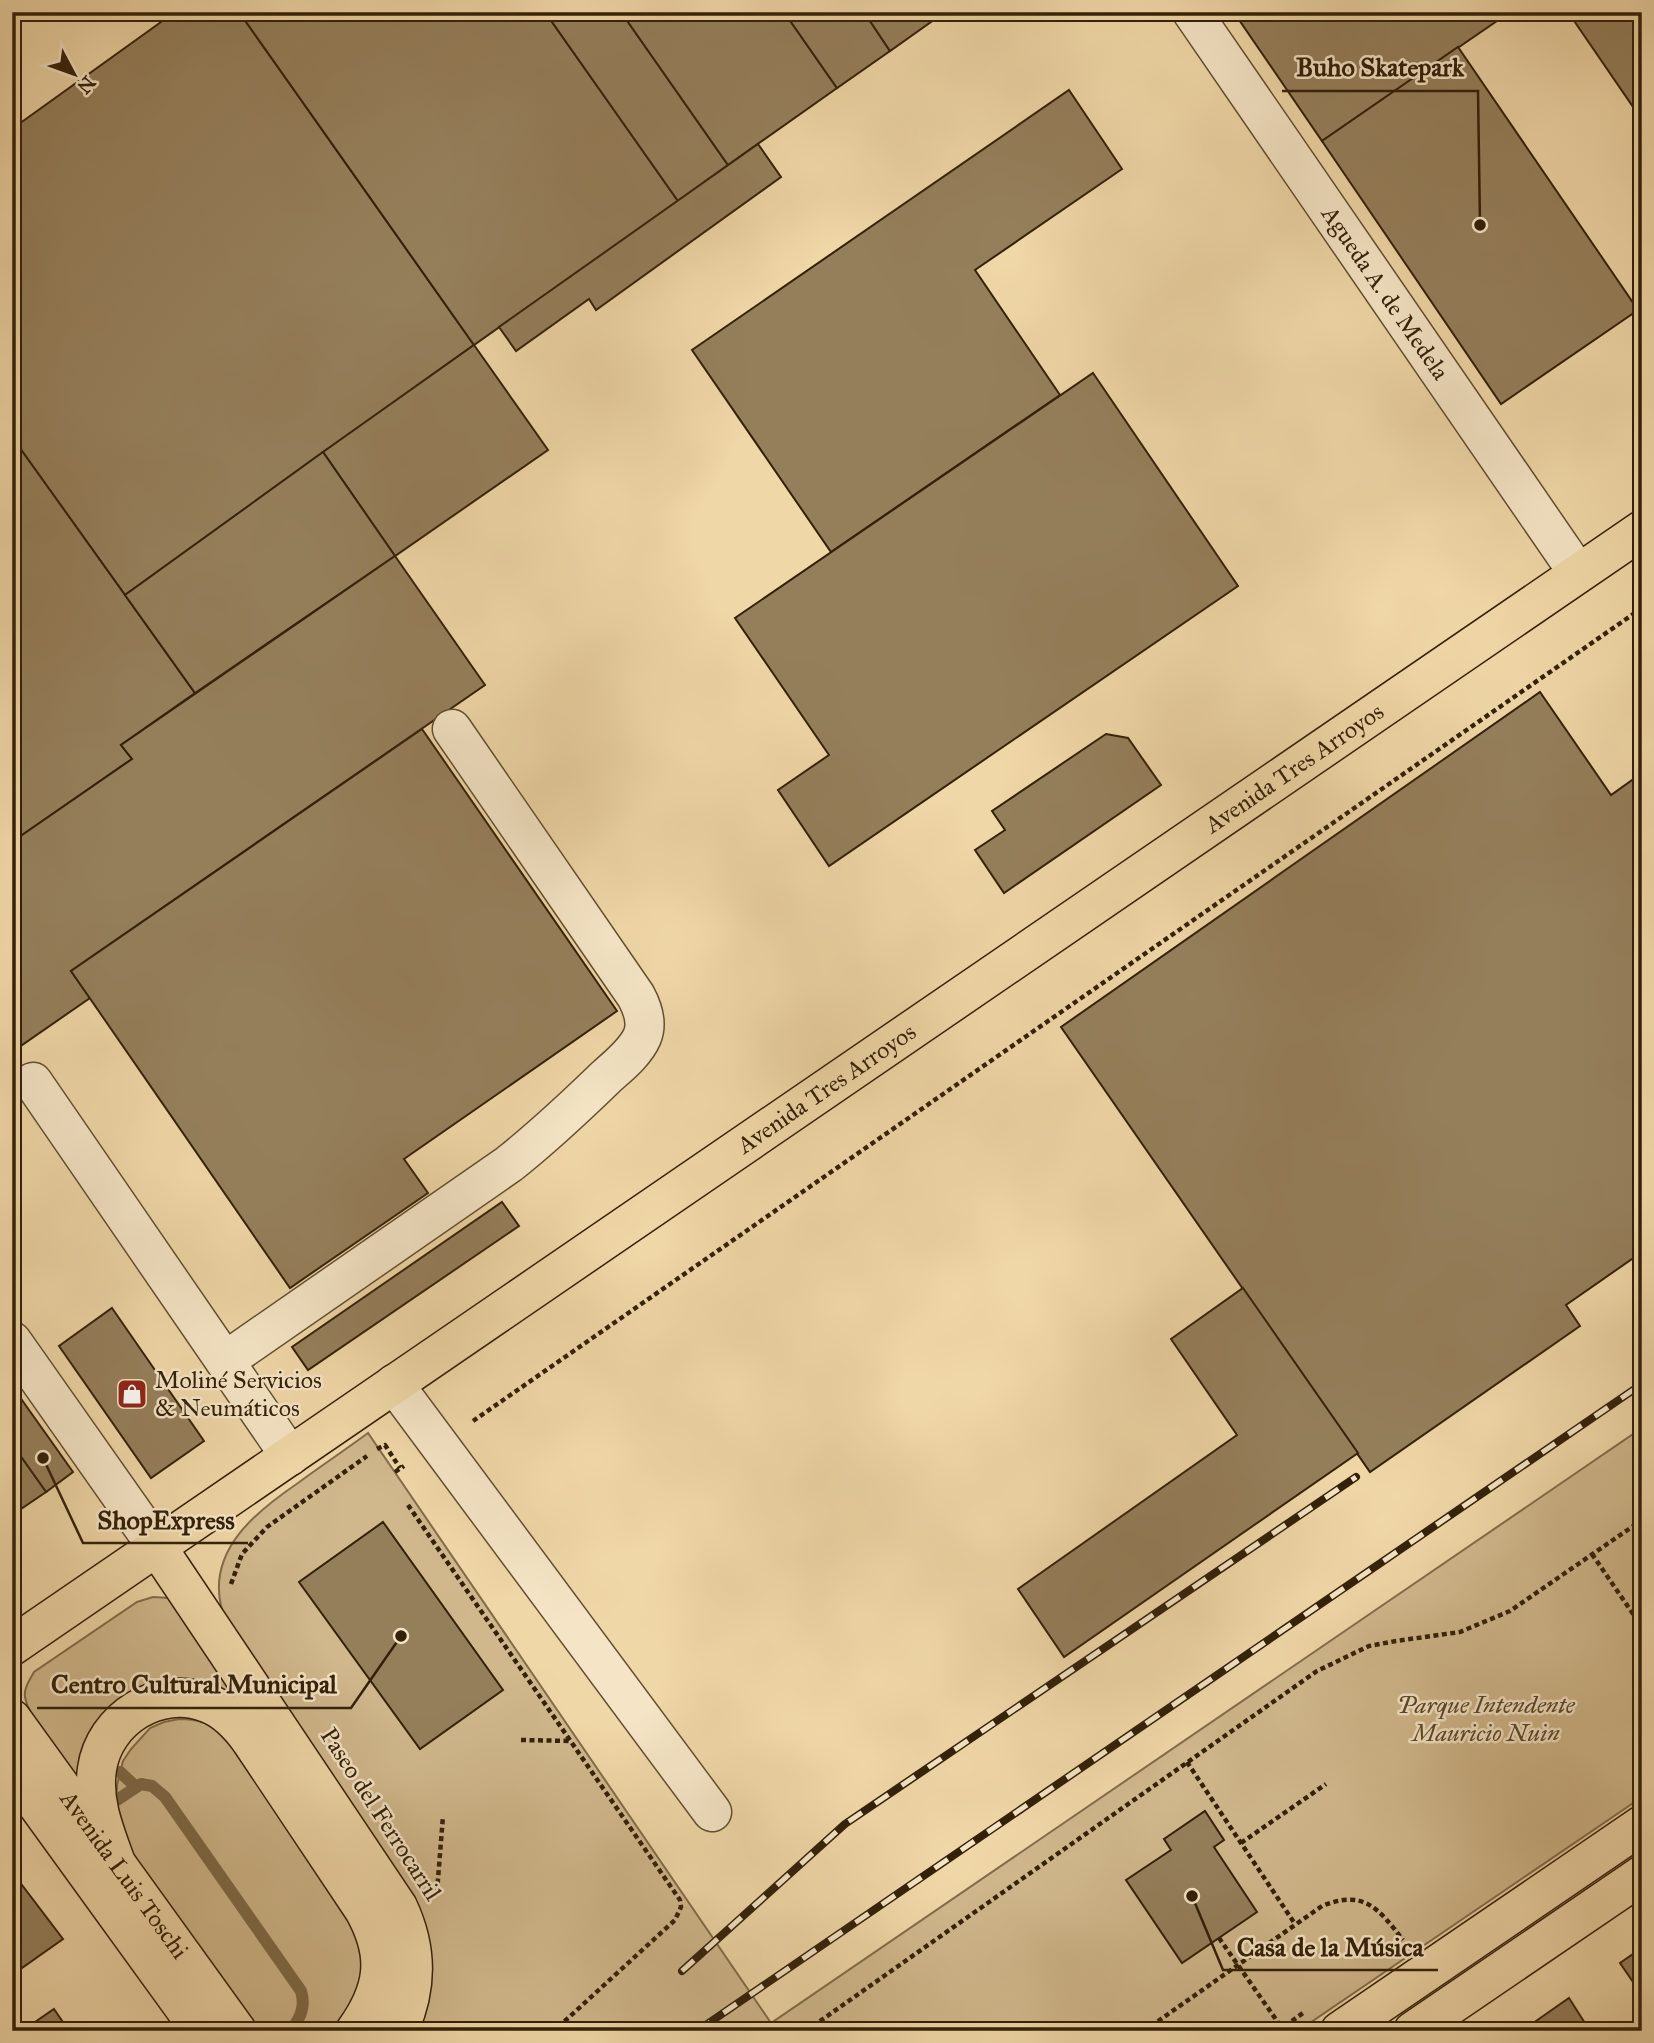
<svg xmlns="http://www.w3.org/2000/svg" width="1654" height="2043" font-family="'IM FELL Great Primer',serif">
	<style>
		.green { fill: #d0b88c; stroke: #826c4a; stroke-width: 2 }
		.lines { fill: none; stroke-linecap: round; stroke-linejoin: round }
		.stream { stroke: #7e6947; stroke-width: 12 }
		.building { fill: #957f5b; stroke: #332009; stroke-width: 2 }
		.minor-casing { stroke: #624e30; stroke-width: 41 }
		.major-casing { stroke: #332009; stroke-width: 41 }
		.path { stroke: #332009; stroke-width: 4.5; stroke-dasharray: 5 3.5; stroke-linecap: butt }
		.minor { stroke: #f5e5c6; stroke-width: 38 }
		.major { stroke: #f0d7a7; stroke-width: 38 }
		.rail-casing { stroke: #332009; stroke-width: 8 }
		.rail { stroke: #f5e5c6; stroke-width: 5; stroke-dasharray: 16; stroke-linecap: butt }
		.labels { text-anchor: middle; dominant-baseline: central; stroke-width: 5; stroke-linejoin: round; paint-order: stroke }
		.street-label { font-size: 24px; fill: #332009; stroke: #f5e5c6 }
		.poi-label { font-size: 24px; fill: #332009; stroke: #f5e5c6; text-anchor: start }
		.park-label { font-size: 24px; font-style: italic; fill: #5a462a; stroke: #f5e5c6 }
		.leader { fill: none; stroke: #332009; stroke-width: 2.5 }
		.callout-dot { fill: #332009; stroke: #f5e5c6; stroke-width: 2.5 }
		.callout-label { font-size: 26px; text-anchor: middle; font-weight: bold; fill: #332009; stroke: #f5e5c6; stroke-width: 5; stroke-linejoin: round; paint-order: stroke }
	</style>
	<rect width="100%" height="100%" fill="#f0d7a7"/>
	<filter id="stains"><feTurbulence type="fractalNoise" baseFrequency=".00286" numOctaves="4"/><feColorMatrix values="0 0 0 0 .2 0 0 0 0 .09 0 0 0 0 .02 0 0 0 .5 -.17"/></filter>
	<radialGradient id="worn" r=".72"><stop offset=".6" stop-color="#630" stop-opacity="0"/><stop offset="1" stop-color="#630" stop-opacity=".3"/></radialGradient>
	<!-- green -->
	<g class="green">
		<path d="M1642,1428V1797L1298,2031H415L229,1627C226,1620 223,1613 221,1606C208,1549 257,1511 298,1483C321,1466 345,1450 368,1433L771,2023Z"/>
		<path d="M153,1597L169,1598L243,1702L219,1687L188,1680L78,1774L75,1775C62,1757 22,1711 25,1692C26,1684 31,1678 34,1672L137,1602Z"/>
		<path d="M179,1719C197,1719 209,1723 224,1733L358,1935L365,1982L337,2031H259L135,1857L129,1848L116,1811L117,1785L123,1761L131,1749L150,1728L164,1722Z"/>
	</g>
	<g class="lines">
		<!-- stream -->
		<g class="stream">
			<path d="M120,1772L135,1786"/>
			<path d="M117,1800L141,1784L152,1786L165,1797L301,1991C306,2007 300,2018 291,2031"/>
		</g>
	</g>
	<!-- building -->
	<g class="building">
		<path d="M175,12H239L474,345L125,595L12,437V129Z"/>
		<path d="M239,12H545L678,201L474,345Z"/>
		<path d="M545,12H621L728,165L678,201Z"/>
		<path d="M621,12H784L837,88L728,165Z"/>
		<path d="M784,12H864L890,51L837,88Z"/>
		<path d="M864,12H945L890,51Z"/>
		<path d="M1238,12H1510L1322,141L1235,14Z"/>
		<path d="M1568,12H1642V120Z"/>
		<path d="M1458,47L1638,310L1501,404L1322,141Z"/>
		<path d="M1069,90L1122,169L975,270L1060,395L831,552L692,350Z"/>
		<path d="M758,144L781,177L596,310L589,299L516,351L499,327Z"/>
		<path d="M474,345L548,450L395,556L323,452Z"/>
		<path d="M1093,373L1238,586L829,866L778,790L829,755L735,618Z"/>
		<path d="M12,437L195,693L121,745L132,759L12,842Z"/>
		<path d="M323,452L395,556L195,693L125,595Z"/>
		<path d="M395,556L485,685L71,971L90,998L12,1052V842L132,759L121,745Z"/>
		<path d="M1540,692L1611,795L1642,773V1252L1566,1305L1580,1326L1370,1472L1061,1027Z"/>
		<path d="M422,729L617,1011L404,1159L428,1193L290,1288L71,971Z"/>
		<path d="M1106,734L1128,738L1161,785L1004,893L975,850L1005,830L992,811Z"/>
		<path d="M502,1202L519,1226L308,1370L292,1347Z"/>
		<path d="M1243,1288L1358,1453L1064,1657L1018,1589L1237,1435L1171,1339Z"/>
		<path d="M112,1308L204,1441L151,1478L59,1346Z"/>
		<path d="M12,1386L73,1472L46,1492L12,1444Z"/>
		<path d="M12,1444L46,1492L12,1515Z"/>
		<path d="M383,1522L503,1690L420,1749L299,1582Z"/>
		<path d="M1205,1811L1224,1840L1214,1847L1257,1912L1182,1963L1126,1880L1171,1850L1164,1839Z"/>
		<path d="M22,1885L63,1939L12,1975V1892Z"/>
		<path d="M1636,1952L1642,1961V1995L1620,1963Z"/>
		<path d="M1569,1998L1590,2031H1522L1546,2014Z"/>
		<path d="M54,2009L69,2031H22Z"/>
	</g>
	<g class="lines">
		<!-- minor casing -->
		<g class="minor-casing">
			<g id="minor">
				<path id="s1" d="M1192,12L1578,573"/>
				<path d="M33,1082L290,1456"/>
				<path d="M12,1341L157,1547"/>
				<path d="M225,1361L509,1164C543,1137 574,1108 606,1077C618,1066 635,1053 642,1037C648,1023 643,1009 636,996L452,729"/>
				<path d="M394,1384L712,1812"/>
			</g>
		</g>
		<!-- major casing -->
		<g class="major-casing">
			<g id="major">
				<path d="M157,1547L398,1907C418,1949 418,1989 398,2031"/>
				<path id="s2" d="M12,1646L1642,530"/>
				<path id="s3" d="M12,1719L237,2031"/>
				<path d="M12,1770L201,2031"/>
				<path d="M116,1863C105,1832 92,1802 97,1769C104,1719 159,1684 207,1703C226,1710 239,1724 251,1741L364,1910C389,1955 385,1989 355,2031"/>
				<path d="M1340,2031L1642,1825"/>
				<path d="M1413,2031L1642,1875"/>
			</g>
		</g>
		<!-- path -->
		<g class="path">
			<path d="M473,1421L1642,608"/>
			<path d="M377,1449L385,1445L400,1468"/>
			<path d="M395,1472L404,1466"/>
			<path d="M408,1505L680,1900L681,1907L675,1920L554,2031"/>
			<path d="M1592,1554L1642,1627"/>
			<path d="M231,1584L242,1554L267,1527L367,1456"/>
			<path d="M521,1740L571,1741"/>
			<path d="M1187,1762L1295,1924"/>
			<path d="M1241,1843L1326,1784"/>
			<path d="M437,1892L443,1816"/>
			<path d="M1219,1938L1282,2028"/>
			<path d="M806,2031L1317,1671L1369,1646L1396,1641L1460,1632L1510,1611L1642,1520"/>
			<path d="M1144,2031L1322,1906C1364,1889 1378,1908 1403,1940"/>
			<path d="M1278,2031L1303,2013"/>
		</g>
		<!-- minor -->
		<use href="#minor" class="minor"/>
		<!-- major -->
		<use href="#major" class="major"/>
		<!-- rail casing -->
		<g class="rail-casing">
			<g id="rail">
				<path d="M682,1971L845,1824L1356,1477"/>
				<path d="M697,2031L1642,1384"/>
			</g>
		</g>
		<!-- rail -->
		<use href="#rail" class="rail"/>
	</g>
	<!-- icons -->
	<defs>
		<g id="shop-square" transform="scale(1.575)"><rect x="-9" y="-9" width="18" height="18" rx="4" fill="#8f2418" stroke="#f5e5c6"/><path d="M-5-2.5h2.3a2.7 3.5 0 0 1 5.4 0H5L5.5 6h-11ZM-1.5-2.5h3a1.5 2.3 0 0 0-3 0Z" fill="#fff"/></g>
	</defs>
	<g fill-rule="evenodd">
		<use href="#shop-square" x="132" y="1394"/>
	</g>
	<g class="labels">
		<!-- street labels -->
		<g class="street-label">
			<text stroke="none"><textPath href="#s1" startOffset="341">Agueda A. de Medela</textPath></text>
			<text stroke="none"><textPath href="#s2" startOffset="1554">Avenida Tres Arroyos</textPath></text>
			<text stroke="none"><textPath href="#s2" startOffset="987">Avenida Tres Arroyos</textPath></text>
			<text transform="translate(381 1814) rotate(57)">Paseo del Ferrocarril</text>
			<text stroke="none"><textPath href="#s3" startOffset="192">Avenida Luis Toschi</textPath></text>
		</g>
		<!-- poi labels -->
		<g class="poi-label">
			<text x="155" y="1380">Moliné Servicios<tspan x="155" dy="28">&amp; Neumáticos</tspan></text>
		</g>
		<!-- park labels -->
		<g class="park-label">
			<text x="1486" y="1705">Parque Intendente<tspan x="1486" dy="28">Mauricio Nuin</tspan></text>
		</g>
	</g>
	<!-- callouts -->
	<path class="leader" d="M1480 225L1478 91H1282M43 1458L83 1543H248M401 1636L351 1708H37M1192 1896L1223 1970H1438"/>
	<g class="callout-dot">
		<circle cx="1480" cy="225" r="7"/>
		<circle cx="43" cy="1458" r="7"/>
		<circle cx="401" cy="1636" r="7"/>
		<circle cx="1192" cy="1896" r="7"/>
	</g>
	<g class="callout-label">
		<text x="1380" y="76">Buho Skatepark</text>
		<text x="166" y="1529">ShopExpress</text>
		<text x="194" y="1693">Centro Cultural Municipal</text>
		<text x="1330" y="1956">Casa de la Música</text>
	</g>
	<!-- margin -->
	<rect width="1654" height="2043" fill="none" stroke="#f0d7a7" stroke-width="42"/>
	<rect x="14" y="14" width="1626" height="2015" fill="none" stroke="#332009" stroke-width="3.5"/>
	<rect x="21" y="21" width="1612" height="2001" fill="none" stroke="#332009" stroke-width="2"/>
	<!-- north arrow -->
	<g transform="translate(74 74) rotate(131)" stroke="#f5e5c6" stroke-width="5" paint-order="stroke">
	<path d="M0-5L12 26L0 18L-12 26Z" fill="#332009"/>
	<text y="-10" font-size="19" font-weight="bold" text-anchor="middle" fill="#332009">N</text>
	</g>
	<rect width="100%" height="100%" filter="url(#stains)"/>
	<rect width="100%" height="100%" fill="url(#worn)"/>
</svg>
